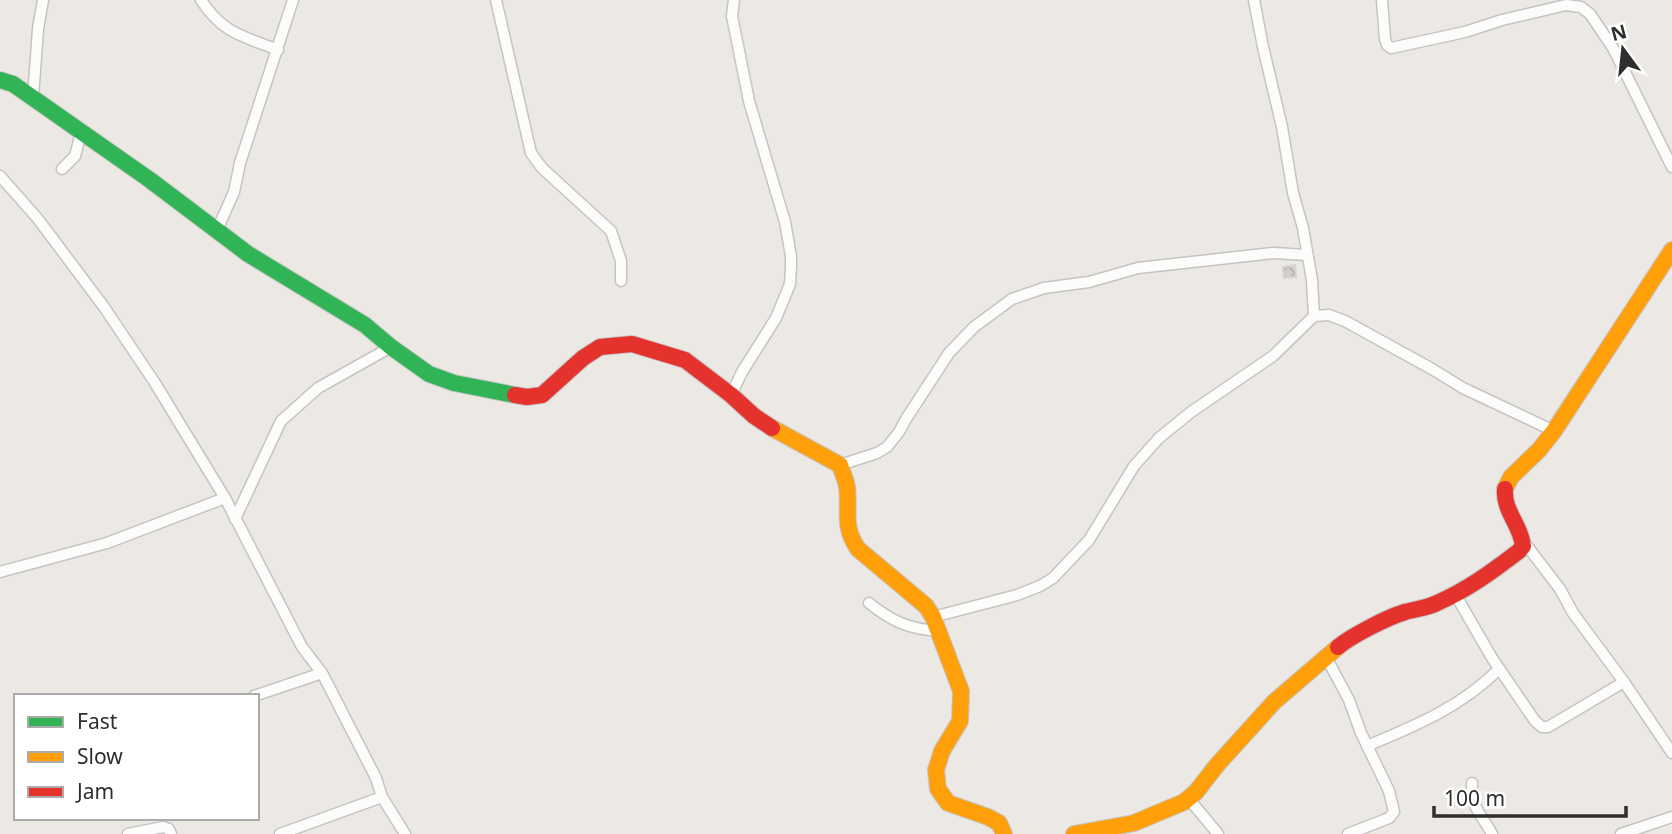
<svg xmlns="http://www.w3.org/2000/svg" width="1672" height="834" font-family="'Noto Sans',sans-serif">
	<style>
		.building { fill: url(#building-cross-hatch); stroke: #d7d4d0; stroke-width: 2 }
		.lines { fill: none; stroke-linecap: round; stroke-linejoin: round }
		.street-casing { stroke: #c5c4c5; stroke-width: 13 }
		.fast-casing { stroke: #c5c4c5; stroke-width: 18 }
		.slow-casing { stroke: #c5c4c5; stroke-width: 18 }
		.jam-casing { stroke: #c5c4c5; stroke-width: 18 }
		.street { stroke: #fcfcfb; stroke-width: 10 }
		.fast { stroke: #30b455; stroke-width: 16 }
		.slow { stroke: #ff9f0a; stroke-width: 16 }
		.jam { stroke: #e5322d; stroke-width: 16 }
	</style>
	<defs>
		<pattern id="building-cross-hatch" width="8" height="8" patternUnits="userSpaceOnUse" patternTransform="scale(1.75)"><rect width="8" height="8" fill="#d1cecb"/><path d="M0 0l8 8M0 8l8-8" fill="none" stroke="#b4b1af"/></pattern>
	</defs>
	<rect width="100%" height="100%" fill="#ece8e4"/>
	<!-- building -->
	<path class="building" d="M1295,265L1296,277L1284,278L1283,267Z"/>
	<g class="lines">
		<!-- street casing -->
		<g class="street-casing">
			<g id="street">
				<path d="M201,0C223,34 243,36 278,50"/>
				<path d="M496,0L531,153L542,168L611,231L621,261V281"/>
				<path d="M1254,0L1263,47L1282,127L1293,193L1303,228L1312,280L1314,316"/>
				<path d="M1382,0L1385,39L1387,45L1391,48L1465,32L1502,20L1566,5L1581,7L1590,14L1613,48L1672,167"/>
				<path d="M33,98L38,29L43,0"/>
				<path d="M62,169L75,156L81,133"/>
				<path d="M0,176L38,219L104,307L155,383L225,498L302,647L322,673L376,778L382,797L405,834"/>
				<path d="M217,230L234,192L240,163L293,0"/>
				<path d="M731,395L742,372L776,318L790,284L791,266V256L785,222L749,101L732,16L734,0"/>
				<path d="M840,465L877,453L887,447L899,432L906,419L949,353L974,327L1012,299L1044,288L1089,282L1138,268L1273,253L1307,255"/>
				<path d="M235,519L281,421L318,388L391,347"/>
				<path d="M1524,542L1560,589L1573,613L1624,682L1672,753"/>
				<path d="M0,572L107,543L225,498"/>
				<path d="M1455,594L1492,658L1535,721L1542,727H1548L1624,682"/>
				<path d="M869,603C891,621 909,629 938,631"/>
				<path d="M933,617L1017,595L1040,586L1053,578L1089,540L1134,466L1159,438L1191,412L1273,356L1314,316L1329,315L1345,321L1432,369L1463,388L1554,431"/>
				<path d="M1326,657L1349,700L1361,733L1389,791L1394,812L1389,818L1348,834"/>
				<path d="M254,696L322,673"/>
				<path d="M1367,746C1417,725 1461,707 1499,669"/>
				<path d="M1472,783C1471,809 1481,813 1492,834"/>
				<path d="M1189,799L1218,834"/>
				<path d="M128,834L163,827L169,829L171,834"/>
				<path d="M280,834L382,797"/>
				<path d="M1621,834L1672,817"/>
			</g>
		</g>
		<!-- fast casing -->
		<g class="fast-casing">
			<path id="fast" d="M0,80L13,84L150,180L248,254L365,325L391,347L429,374L454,383L515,395"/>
		</g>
		<!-- slow casing -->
		<g class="slow-casing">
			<g id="slow">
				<path d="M772,428L840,465C842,472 846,480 847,487C850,512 842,526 858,549L926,606L933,617L961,691L960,721L942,751L936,770L938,789L948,803L988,817L999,823L1004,834"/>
				<path d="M1505,489L1511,477L1539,450L1554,431L1672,250"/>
				<path d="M1074,834L1134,823L1184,802L1196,792L1217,765L1274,702L1338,647"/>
			</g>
		</g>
		<!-- jam casing -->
		<g class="jam-casing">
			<g id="jam">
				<path d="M515,395L527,397L542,395L583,358L600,347L632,344L685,360L731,395L754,416L772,428"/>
				<path d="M1338,647C1351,636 1388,617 1405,612C1416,609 1427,608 1437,603C1467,590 1493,571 1519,551L1523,546C1521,525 1503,511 1505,489"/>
			</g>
		</g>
		<!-- street -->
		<use href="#street" class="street"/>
		<!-- fast -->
		<use href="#fast" class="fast"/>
		<!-- slow -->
		<use href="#slow" class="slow"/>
		<!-- jam -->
		<use href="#jam" class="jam"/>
	</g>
	<!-- legend -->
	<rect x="14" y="694" width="245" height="126" fill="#ffffff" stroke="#ababab" stroke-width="2"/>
	<rect x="28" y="717" width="35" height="10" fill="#30b455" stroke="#ababab" stroke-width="2"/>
	<text x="77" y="729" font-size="21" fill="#2e2e2e">Fast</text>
	<rect x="28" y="752" width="35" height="10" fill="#ff9f0a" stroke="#ababab" stroke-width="2"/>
	<text x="77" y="764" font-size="21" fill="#2e2e2e">Slow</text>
	<rect x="28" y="787" width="35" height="10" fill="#e5322d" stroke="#ababab" stroke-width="2"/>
	<text x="77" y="799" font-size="21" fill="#2e2e2e">Jam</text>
	<!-- north arrow -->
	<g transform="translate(1623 49) rotate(345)" stroke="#ffffff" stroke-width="5" paint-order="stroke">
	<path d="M0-5L12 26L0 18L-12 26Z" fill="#2e2e2e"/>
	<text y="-10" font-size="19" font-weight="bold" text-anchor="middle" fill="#2e2e2e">N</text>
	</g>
	<!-- scale -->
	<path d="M1434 806v10h192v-10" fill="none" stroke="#2e2e2e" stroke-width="3.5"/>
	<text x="1444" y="806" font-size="21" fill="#2e2e2e" stroke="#ffffff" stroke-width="5" paint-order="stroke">100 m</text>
</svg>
